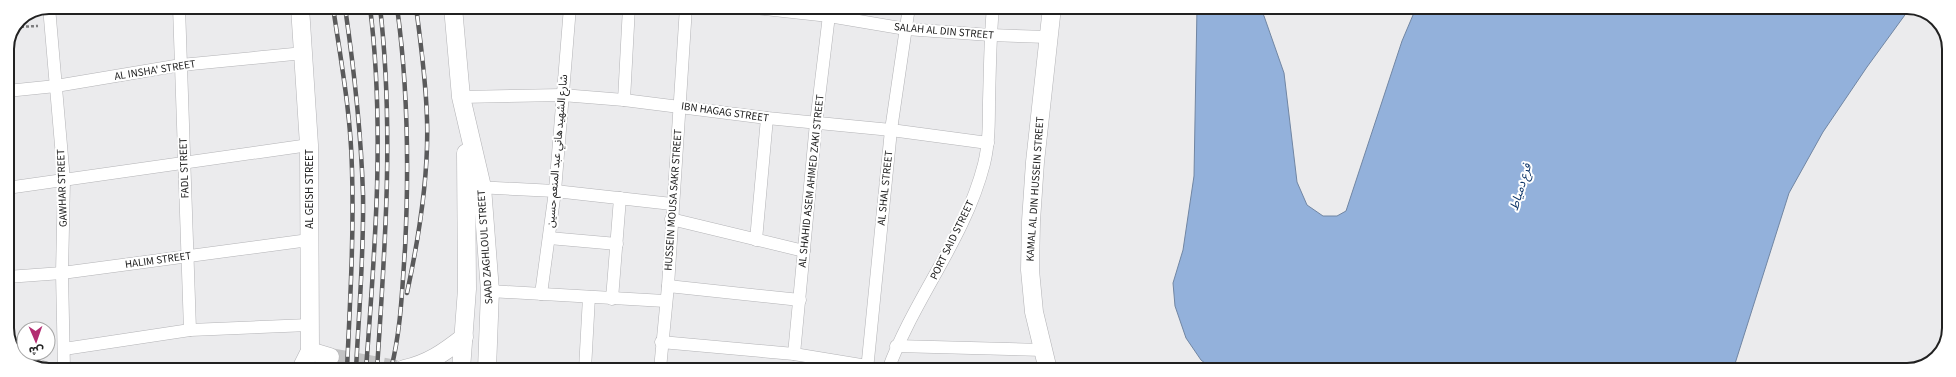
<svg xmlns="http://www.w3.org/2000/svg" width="1956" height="377" font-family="'Source Sans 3','Noto Sans Arabic',sans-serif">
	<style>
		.water { fill: #93b1db; stroke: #7186a3 }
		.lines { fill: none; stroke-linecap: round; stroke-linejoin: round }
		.secondary-tunnel { stroke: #c3c3c4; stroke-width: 18; stroke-dasharray: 18 9; stroke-linecap: butt }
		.minor-casing { stroke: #b3b3b6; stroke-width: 13 }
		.secondary-casing { stroke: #b3b3b6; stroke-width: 19 }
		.path { stroke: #7d7d7e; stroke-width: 2.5; stroke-dasharray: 3 2; stroke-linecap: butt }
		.minor { stroke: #fff; stroke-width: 12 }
		.secondary { stroke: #fff; stroke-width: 18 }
		.rail-casing { stroke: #5a5a5b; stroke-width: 4.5 }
		.rail { stroke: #fff; stroke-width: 3; stroke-dasharray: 9; stroke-linecap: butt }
		.labels { text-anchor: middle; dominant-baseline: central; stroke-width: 4; stroke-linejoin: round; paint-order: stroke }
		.street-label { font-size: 11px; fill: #212121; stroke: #fff }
		.water-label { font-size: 12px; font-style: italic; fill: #0e3568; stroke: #fff }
		.rim { fill: none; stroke: #212121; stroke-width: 2 }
	</style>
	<rect width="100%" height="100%" fill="#ebebed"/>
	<!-- water -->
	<path class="water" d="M1197,7H1259L1264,16L1284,73L1297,182L1307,205L1323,216H1337L1346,211L1402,41L1416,8H1910L1867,67L1823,132L1789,193L1733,370H1214L1201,360L1186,338L1175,306L1173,283L1183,250L1194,176Z"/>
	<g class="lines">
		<!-- secondary-tunnel -->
		<path class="secondary-tunnel" d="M330,357L396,369"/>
		<!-- minor casing -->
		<g class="minor-casing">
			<g id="minor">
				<path d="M49,7L64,180L62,273L64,369"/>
				<path d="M179,7L190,330"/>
				<path d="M746,7L829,16L906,29L990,35L1047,37"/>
				<path d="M7,91L56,86L181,65L304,53"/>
				<path d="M461,97L562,95L624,100L767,118L891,130L988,143"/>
				<path d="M624,100L629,7"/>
				<path d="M476,187L555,191L672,204"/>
				<path d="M7,188L309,145"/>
				<path d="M671,219L804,251"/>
				<path d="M549,238L617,244"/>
				<path d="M756,240L767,118"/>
				<path d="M7,277L62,273L309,240"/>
				<path d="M668,286L800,300"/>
				<path d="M490,291L665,301"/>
				<path d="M541,294L555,191L570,7"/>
				<path d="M612,299L620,198"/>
				<path d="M661,342L794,354L867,366"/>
				<path d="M896,346L1043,350"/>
				<path d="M64,349L190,330L309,325"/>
				<path d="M794,354L816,123L830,7"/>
				<path d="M28,362L48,369"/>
				<path d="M585,369L589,297"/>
				<path d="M660,369L668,286L686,7"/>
				<path d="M867,370L891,130L909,7"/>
				<path d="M888,370C914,298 965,239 984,164C989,144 989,122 989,101C990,70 990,39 993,7"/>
			</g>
		</g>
		<!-- secondary casing -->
		<g class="secondary-casing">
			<g id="secondary">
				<path d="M300,7L309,145L310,351L301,369"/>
				<path d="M453,7L461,97L482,187L490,291L487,369"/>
				<path d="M310,351L330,357"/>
				<path d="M404,369C428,364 445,352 464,337"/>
				<path d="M461,369L467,289L466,153"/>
				<path d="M1048,370L1034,312L1030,270L1031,221L1035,162L1052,7"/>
			</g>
		</g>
		<!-- path -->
		<path class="path" d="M16,27L38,26"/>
		<!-- minor -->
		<use href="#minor" class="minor"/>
		<!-- secondary -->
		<use href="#secondary" class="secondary"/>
		<!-- rail casing -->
		<g class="rail-casing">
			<g id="rail">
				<path d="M333,7C341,61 351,115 352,170C354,236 350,303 347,369"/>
				<path d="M345,7C354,69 361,131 363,194C364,253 359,311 356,369"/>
				<path d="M407,293C419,237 429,176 427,119C426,81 421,44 416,7"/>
				<path d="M366,369C375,250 385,127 370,7"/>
				<path d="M377,369C385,249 394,127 380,7"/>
				<path d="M391,369C401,330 402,290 405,249C409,169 408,87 397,7"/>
			</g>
		</g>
		<!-- rail -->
		<use href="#rail" class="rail"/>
	</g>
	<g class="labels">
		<!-- street labels -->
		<g class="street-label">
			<text transform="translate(944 31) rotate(5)">SALAH AL DIN STREET</text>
			<text transform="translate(155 70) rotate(-9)">AL INSHA' STREET</text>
			<text transform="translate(725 112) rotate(8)">IBN HAGAG STREET</text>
			<text transform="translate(557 151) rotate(-85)">شارع الشهيد هاني عبد المنعم حسين</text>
			<text transform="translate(184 168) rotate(-92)">FADL STREET</text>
			<text transform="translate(811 181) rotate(-84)">AL SHAHID ASEM AHMED ZAKI STREET</text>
			<text transform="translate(62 188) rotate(-92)">GAWHAR STREET</text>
			<text transform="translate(885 188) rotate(-84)">AL SHAL STREET</text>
			<text transform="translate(309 189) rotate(-90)">AL GEISH STREET</text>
			<text transform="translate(1035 189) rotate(-86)">KAMAL AL DIN HUSSEIN STREET</text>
			<text transform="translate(673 200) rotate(-86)">HUSSEIN MOUSA SAKR STREET</text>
			<text transform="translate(952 240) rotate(-64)">PORT SAID STREET</text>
			<text transform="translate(485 247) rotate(-94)">SAAD ZAGHLOUL STREET</text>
			<text transform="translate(158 260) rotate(-8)">HALIM STREET</text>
		</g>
		<!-- water labels -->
		<g class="water-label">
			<text transform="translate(1521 187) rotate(-73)">فرع دمياط</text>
		</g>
	</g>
	<!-- crop -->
	<path d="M0 0H1956V377H0ZM49 14H1907A35 35 0 0 1 1942 49V328A35 35 0 0 1 1907 363H49A35 35 0 0 1 14 328V49A35 35 0 0 1 49 14Z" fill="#fff" fill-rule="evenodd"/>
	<path class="rim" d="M49 14H1907A35 35 0 0 1 1942 49V328A35 35 0 0 1 1907 363H49A35 35 0 0 1 14 328V49A35 35 0 0 1 49 14Z"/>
	<!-- north arrow -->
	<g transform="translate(36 341) rotate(178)"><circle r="19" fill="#ffffff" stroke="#a6a6a6"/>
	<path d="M0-3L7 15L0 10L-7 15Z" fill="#b32d72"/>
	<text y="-6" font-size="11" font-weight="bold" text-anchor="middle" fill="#212121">ش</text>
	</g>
</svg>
